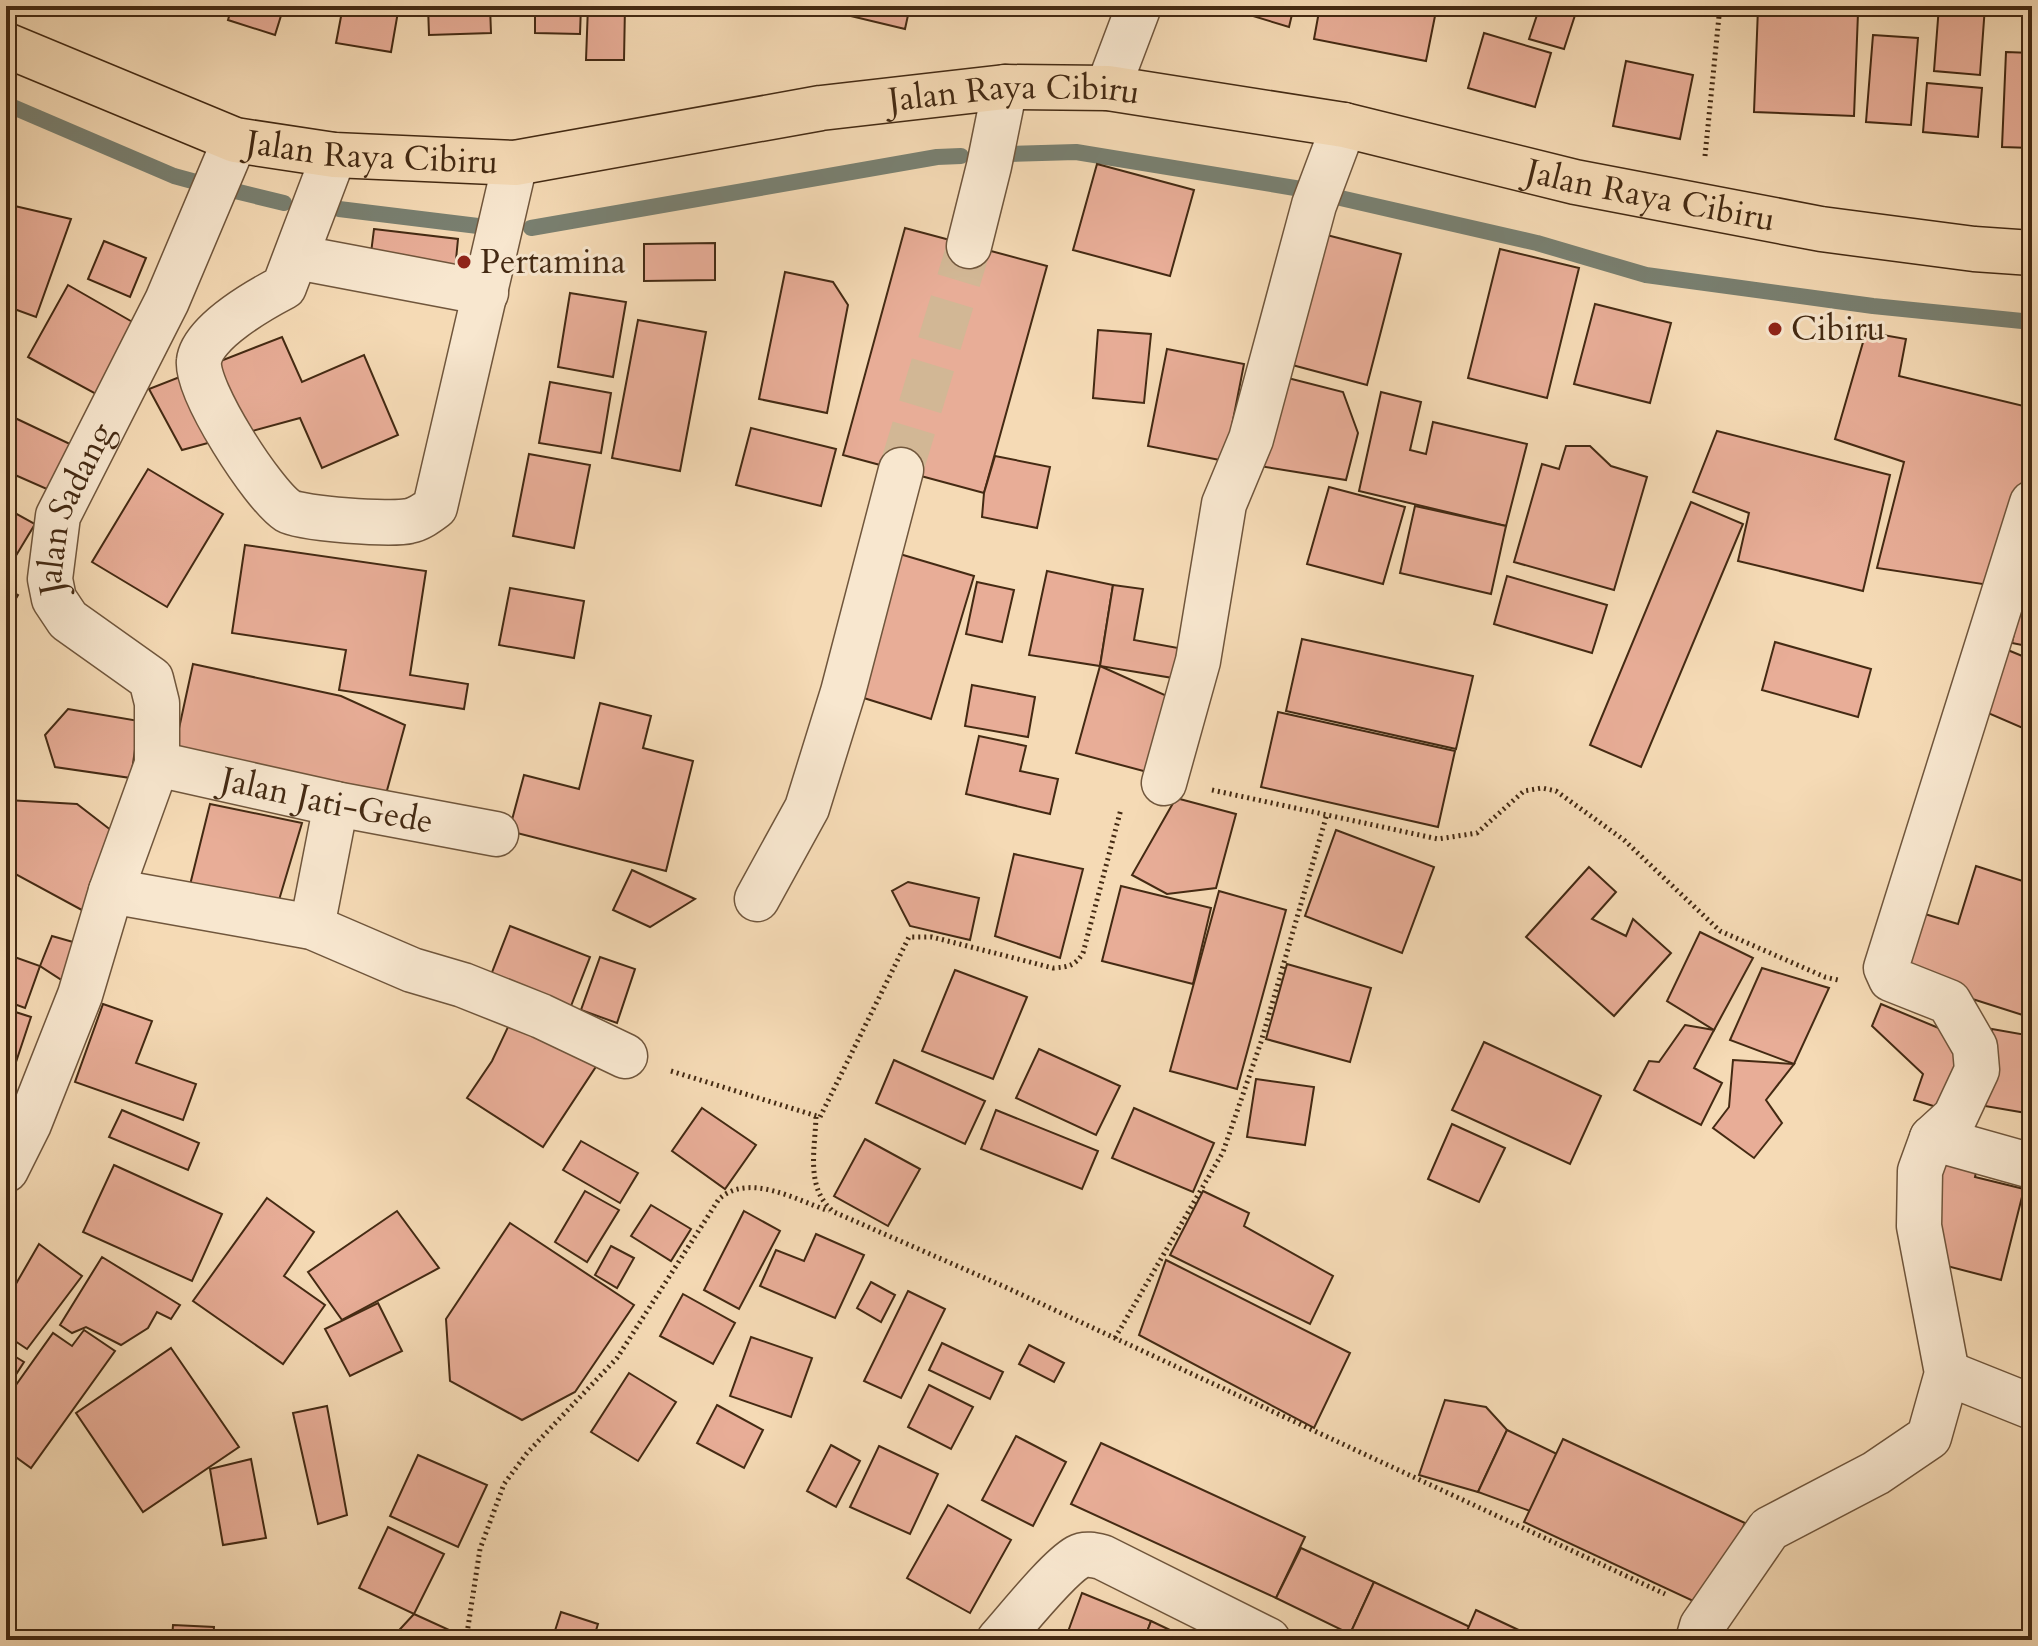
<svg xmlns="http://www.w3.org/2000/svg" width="2038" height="1646" font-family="Cardo,serif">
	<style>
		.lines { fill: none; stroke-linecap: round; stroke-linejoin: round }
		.stream { stroke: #798071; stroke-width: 16 }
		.building { fill: #e8ad97; stroke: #442a13; stroke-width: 2 }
		.minor-tunnel { stroke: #d2b795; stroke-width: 44; stroke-dasharray: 44 22; stroke-linecap: butt }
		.minor-casing { stroke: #70563c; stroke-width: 47 }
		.highway-casing { stroke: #442a13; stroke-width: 47 }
		.path { stroke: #442a13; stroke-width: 5; stroke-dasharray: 2 4; stroke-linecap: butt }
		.minor { stroke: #f8e7cf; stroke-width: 44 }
		.highway { stroke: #f5dab5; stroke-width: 44 }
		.poi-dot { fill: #8f2418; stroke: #f8e7cf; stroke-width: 3 }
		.labels { text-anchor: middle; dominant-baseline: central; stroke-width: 6; stroke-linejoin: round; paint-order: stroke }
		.street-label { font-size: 34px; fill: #442a13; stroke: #f8e7cf }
		.poi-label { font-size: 34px; fill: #442a13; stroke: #f8e7cf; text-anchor: start }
	</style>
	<rect width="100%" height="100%" fill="#f5dab5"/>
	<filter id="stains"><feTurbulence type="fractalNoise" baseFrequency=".0025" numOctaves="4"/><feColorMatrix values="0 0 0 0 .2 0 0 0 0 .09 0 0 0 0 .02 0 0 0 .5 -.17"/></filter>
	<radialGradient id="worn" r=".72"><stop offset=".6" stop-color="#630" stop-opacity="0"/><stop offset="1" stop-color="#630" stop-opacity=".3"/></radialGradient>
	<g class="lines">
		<!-- stream -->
		<g class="stream">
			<path d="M6,104L174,176L196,182"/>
			<path d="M1009,154L1076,152L1301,189"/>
			<path d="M231,190L284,203"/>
			<path d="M1336,197L1537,243L1646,275L1873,306L2032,322"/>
			<path d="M339,209L478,226"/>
			<path d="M531,228L937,157L961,156"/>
		</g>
	</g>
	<!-- building -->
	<g class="building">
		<path d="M232,6H284L275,35L228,20Z"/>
		<path d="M343,6H399L391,52L336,43Z"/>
		<path d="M428,6H490L491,33L429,35Z"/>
		<path d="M535,6H581L580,34L535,33Z"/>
		<path d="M588,6H625L624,60H586Z"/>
		<path d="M835,6H910L905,29L834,12Z"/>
		<path d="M1220,6H1294L1289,27Z"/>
		<path d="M1320,6H1437L1426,61L1314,39Z"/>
		<path d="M1540,6H1578L1564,49L1529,39Z"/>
		<path d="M1939,6H1985L1980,75L1934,71Z"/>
		<path d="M1758,8L1858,13L1854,116L1754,112Z"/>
		<path d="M1484,33L1551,53L1535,107L1468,88Z"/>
		<path d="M1873,35L1918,38L1911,125L1866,122Z"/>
		<path d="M2006,52L2032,53V148L2002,147Z"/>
		<path d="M1626,61L1693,75L1680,139L1613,126Z"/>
		<path d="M1927,83L1982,88L1978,137L1923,132Z"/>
		<path d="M6,134L14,137L6,185Z"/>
		<path d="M1097,164L1194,190L1170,276L1073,250Z"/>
		<path d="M6,204L71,219L36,317L6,306Z"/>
		<path d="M905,228L1047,266L984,493L843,455Z"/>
		<path d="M374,229L458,239L455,270L370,261Z"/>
		<path d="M1315,232L1401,254L1367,385L1281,362Z"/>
		<path d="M104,241L146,258L130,297L88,279Z"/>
		<path d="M715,243V280L644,281V244Z"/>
		<path d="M1500,249L1579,268L1547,398L1468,378Z"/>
		<path d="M785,272L833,282L848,305L827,413L759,399Z"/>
		<path d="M68,285L136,324L96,394L28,357Z"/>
		<path d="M570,293L626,302L613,377L558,367Z"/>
		<path d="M1595,304L1671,323L1650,403L1574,384Z"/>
		<path d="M638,320L706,332L680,471L612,458Z"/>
		<path d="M1098,330L1151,334L1144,403L1093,398Z"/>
		<path d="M1866,332L1906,339L1899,376L2032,408V492L2002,587L1877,568L1904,462L1835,439Z"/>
		<path d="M282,337L302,382L364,355L398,435L322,468L300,418L182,450L149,389Z"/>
		<path d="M1167,349L1244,364L1225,461L1148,446Z"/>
		<path d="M1280,376L1343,392L1358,433L1346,480L1253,465Z"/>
		<path d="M550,382L611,393L601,453L539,443Z"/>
		<path d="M1381,392L1421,402L1410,450L1426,454L1433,422L1527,444L1506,526L1359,491Z"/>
		<path d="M15,418L70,444L49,490L6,471V437Z"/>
		<path d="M751,428L836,449L821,506L736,485Z"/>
		<path d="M1717,431L1890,475L1863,591L1738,561L1749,513L1693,492Z"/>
		<path d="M1566,446H1590L1611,466L1647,477L1614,590L1514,562L1542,464L1559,469Z"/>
		<path d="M529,454L590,465L574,548L513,536Z"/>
		<path d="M995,456L1050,467L1037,528L982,517L984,493Z"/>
		<path d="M148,469L223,514L167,607L92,562Z"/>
		<path d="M1329,487L1405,507L1383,584L1307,564Z"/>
		<path d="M1691,502L1743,524L1641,767L1590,745Z"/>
		<path d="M1415,506L1506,526L1491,594L1400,573Z"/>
		<path d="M6,508L35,524L11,564L6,561Z"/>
		<path d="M245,545L426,571L410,675L468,684L464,709L339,690L346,650L232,633Z"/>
		<path d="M893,552L974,576L931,719L851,694Z"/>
		<path d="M1047,571L1113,585L1100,666L1029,655Z"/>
		<path d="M1507,576L1607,605L1592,653L1494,624Z"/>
		<path d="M977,582L1014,590L1002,642L966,634Z"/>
		<path d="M1113,585L1143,589L1134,640L1178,648L1173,678L1100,666Z"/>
		<path d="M6,588L18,595L6,615Z"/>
		<path d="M510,588L584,601L574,658L499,645Z"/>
		<path d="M2021,601L2032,603V647L2012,643Z"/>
		<path d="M1302,639L1473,676L1456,749L1286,711Z"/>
		<path d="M1775,642L1871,669L1858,717L1762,690Z"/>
		<path d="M1998,646L2032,660V732L1981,710Z"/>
		<path d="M193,664L341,696L405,725L386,794L173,756Z"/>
		<path d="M1100,666L1167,696L1151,773L1076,753Z"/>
		<path d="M972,685L1035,697L1028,737L965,726Z"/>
		<path d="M600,703L651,716L643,748L693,761L666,871L509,831L524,775L579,789Z"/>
		<path d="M68,709L139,721L131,778L55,767L45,735Z"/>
		<path d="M1278,712L1455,751L1438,827L1261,787Z"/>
		<path d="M979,736L1026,746L1020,771L1058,779L1050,814L966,794Z"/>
		<path d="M1176,798L1236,814L1216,888L1167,894L1132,875Z"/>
		<path d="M7,800L77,804L116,834L91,915L6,869Z"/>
		<path d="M210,804L302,823L279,900L189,889Z"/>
		<path d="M1336,830L1434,867L1402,953L1305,916Z"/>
		<path d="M1014,854L1083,869L1060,958L995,936Z"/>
		<path d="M1976,866L2032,884V1018L1894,974L1915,911L1958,924Z"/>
		<path d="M1589,867L1616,892L1592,919L1626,936L1633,919L1671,953L1614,1016L1526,937Z"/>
		<path d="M632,870L695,899L650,927L613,910Z"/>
		<path d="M908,882L979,898L970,940L910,926L892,891Z"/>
		<path d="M1121,886L1211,908L1193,984L1102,961Z"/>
		<path d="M1219,891L1286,910L1237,1089L1170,1071Z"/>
		<path d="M510,926L590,957L571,1006L491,975Z"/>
		<path d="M1700,932L1753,958L1714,1030L1667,1001Z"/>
		<path d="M52,936L87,946L80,992L40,966Z"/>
		<path d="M6,954L40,966L25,1008L6,1001Z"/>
		<path d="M600,957L635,969L617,1023L581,1010Z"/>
		<path d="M1287,964L1371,988L1350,1062L1266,1039Z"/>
		<path d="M1762,968L1829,988L1794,1064L1730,1040Z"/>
		<path d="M955,970L1027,997L993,1079L922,1051Z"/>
		<path d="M103,1004L152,1021L136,1063L196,1084L183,1120L75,1082Z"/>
		<path d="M1881,1004L1953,1034L1958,1061L1943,1109L1914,1100L1923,1074L1872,1026Z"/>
		<path d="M6,1009L31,1017L15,1065L6,1062Z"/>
		<path d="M516,1010L601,1059L543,1147L467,1098L492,1061Z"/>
		<path d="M1685,1025L1714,1030L1694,1068L1722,1083L1701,1125L1634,1090L1649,1061L1659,1062Z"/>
		<path d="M1992,1029L2032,1036V1114L1979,1105Z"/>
		<path d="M1484,1042L1601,1096L1570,1164L1452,1110Z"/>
		<path d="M1039,1049L1120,1086L1096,1135L1016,1098Z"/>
		<path d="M894,1060L985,1101L965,1144L876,1103Z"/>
		<path d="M1733,1060L1794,1064L1766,1100L1782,1123L1754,1158L1713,1128L1729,1107Z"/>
		<path d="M1256,1079L1314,1087L1305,1145L1247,1137Z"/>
		<path d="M702,1108L756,1145L725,1189L672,1151Z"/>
		<path d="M1134,1108L1214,1143L1193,1192L1112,1158Z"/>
		<path d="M122,1110L199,1143L188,1170L109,1137Z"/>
		<path d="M996,1110L1098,1151L1082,1189L981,1149Z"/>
		<path d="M1452,1124L1505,1148L1479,1202L1428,1179Z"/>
		<path d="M865,1139L920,1169L888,1226L834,1196Z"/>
		<path d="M581,1141L638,1173L620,1203L563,1170Z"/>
		<path d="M1943,1151L1979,1160L1975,1177L2024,1189L2001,1280L1943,1265L1930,1201Z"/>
		<path d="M114,1165L222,1214L192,1281L83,1232Z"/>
		<path d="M585,1191L619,1210L587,1262L555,1242Z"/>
		<path d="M1203,1191L1249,1213L1244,1226L1333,1276L1310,1324L1170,1255Z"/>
		<path d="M267,1198L314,1232L284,1276L325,1305L283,1364L193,1301Z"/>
		<path d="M651,1205L691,1229L671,1261L631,1236Z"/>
		<path d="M397,1211L439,1268L342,1320L308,1272Z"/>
		<path d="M744,1211L780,1231L739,1309L704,1290Z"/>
		<path d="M510,1223L634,1305L575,1392L522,1420L450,1381L446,1319Z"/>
		<path d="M816,1234L864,1255L835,1318L760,1286L776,1250L804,1261Z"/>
		<path d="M39,1244L82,1276L27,1349L6,1335V1286L13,1289Z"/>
		<path d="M611,1246L634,1258L617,1288L595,1275Z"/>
		<path d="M102,1257L180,1305L171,1319L157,1312L148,1328L121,1345L86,1327L72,1333L60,1325Z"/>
		<path d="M1166,1260L1350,1353L1314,1428L1139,1335Z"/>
		<path d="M871,1282L895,1295L881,1322L857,1308Z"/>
		<path d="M908,1291L945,1309L901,1398L864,1381Z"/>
		<path d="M683,1294L735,1323L713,1364L660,1336Z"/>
		<path d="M378,1303L402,1351L350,1376L325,1329Z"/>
		<path d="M84,1330L115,1351L31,1468L6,1450V1399L53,1333L72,1346Z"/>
		<path d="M751,1337L812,1358L791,1417L730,1396Z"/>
		<path d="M942,1343L1003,1372L990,1399L929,1370Z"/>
		<path d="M1029,1345L1064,1363L1054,1382L1019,1364Z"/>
		<path d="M171,1348L239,1447L143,1512L76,1413Z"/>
		<path d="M6,1351L24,1362L6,1390Z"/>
		<path d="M629,1373L676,1402L638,1461L591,1432Z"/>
		<path d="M929,1385L973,1407L951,1449L908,1427Z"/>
		<path d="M1445,1400L1486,1407L1507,1430L1478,1492L1419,1475Z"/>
		<path d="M717,1405L763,1430L744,1468L697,1443Z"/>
		<path d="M327,1406L347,1515L318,1524L293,1413Z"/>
		<path d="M1507,1430L1557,1454L1530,1511L1478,1492Z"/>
		<path d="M1016,1436L1066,1462L1033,1526L982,1500Z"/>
		<path d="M1563,1439L1745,1523L1706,1607L1524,1522Z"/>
		<path d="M1101,1443L1305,1537L1276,1598L1071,1504Z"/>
		<path d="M831,1445L860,1461L836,1507L807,1491Z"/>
		<path d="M879,1446L938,1474L910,1534L850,1507Z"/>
		<path d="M418,1455L487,1485L458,1547L390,1516Z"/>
		<path d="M251,1459L266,1538L223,1545L210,1469Z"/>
		<path d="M948,1505L1011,1540L970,1613L907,1578Z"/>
		<path d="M388,1527L444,1554L414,1614L359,1588Z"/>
		<path d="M1301,1548L1374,1582L1350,1634L1276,1598Z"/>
		<path d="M1374,1582L1470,1627L1463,1640H1362L1350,1634Z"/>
		<path d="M1082,1593L1151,1621L1144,1640H1065Z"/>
		<path d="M1476,1610L1525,1633L1522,1640H1463Z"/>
		<path d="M561,1612L598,1624L593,1640H552Z"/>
		<path d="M414,1614L458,1634L456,1640H390Z"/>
		<path d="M1151,1621L1191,1640H1144Z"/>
		<path d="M173,1625L214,1627L213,1640H172Z"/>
	</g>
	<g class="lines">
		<!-- minor-tunnel -->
		<path class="minor-tunnel" d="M901,470L969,246"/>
		<!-- minor casing -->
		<g class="minor-casing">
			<g id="minor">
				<path d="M1108,88L1139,6"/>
				<path d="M334,155L284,287C261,299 202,332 199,361C195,389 263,495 288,511C301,519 392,525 409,521C419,519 427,513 435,507L515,163"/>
				<path d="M969,246L989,166L1005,87"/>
				<path d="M296,257L486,293"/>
				<path id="s1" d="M157,764L336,804L496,834"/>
				<path d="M1164,783L1198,661L1224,504L1251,439L1314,205L1344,125"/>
				<path d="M111,891L312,927L412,970L463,985L541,1016L625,1056"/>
				<path d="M757,899L807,808L843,692L901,470"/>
				<path d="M312,927L336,804"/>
				<path d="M1932,1138L2032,1166"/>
				<path id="s2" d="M6,1170L29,1124L80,995L111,891L157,764V703L151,679L68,620L54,599L50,579L58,516L167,301L235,140"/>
				<path d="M1947,1373L2032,1407"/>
				<path d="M999,1640C1017,1620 1057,1569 1078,1557C1085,1553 1094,1555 1102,1557L1268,1640"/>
				<path d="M1698,1640L1702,1626L1769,1529L1876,1473L1929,1437L1947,1373L1919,1226L1920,1171L1932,1138L1955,1117L1977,1070L1975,1047L1949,1002L1891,979L1886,968L2032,503"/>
			</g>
		</g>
		<!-- highway casing -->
		<g class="highway-casing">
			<g id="highway">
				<path id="s3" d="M6,45L235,140L334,155L515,163L821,108L1005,87L1108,88L1344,125L1575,182L1821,229L1974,249L2032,253"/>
			</g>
		</g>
		<!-- path -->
		<g class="path">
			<path d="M1705,156L1720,6"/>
			<path d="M1212,790L1438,839L1477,833L1524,791L1542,788L1556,791L1624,840L1720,931L1825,977L1838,980"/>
			<path d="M671,1071L820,1117L909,937H932L1053,968C1068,967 1075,966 1083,953L1121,809"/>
			<path d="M816,1117C815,1150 805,1189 834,1212L1003,1286L1665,1594"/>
			<path d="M1115,1338L1223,1152L1261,1042L1327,814"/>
			<path d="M466,1640L480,1549L504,1484L527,1453L617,1358L719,1199C749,1172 796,1200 829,1211"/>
		</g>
		<!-- minor -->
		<use href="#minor" class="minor"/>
		<!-- highway -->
		<use href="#highway" class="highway"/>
	</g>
	<!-- markers -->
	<g class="poi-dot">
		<circle cx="464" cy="262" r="8"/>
		<circle cx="1775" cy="329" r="8"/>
	</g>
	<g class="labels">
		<!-- street labels -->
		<g class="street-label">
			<text stroke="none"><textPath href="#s3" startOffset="1034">Jalan Raya Cibiru</textPath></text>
			<text stroke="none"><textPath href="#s3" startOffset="386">Jalan Raya Cibiru</textPath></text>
			<text stroke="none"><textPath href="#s3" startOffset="1682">Jalan Raya Cibiru</textPath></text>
			<text stroke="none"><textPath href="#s2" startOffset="742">Jalan Sadang</textPath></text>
			<text stroke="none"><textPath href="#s1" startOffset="174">Jalan Jati-Gede</textPath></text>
		</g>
		<!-- poi labels -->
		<g class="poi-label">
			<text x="480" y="262">Pertamina</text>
			<text x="1791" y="329">Cibiru</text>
		</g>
	</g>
	<!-- margin -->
	<rect width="2038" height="1646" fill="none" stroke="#f5dab5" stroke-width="32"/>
	<rect x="8" y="8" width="2022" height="1630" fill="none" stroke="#442a13" stroke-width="4"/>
	<rect x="16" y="16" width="2006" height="1614" fill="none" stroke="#442a13" stroke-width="2"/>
	<rect width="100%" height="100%" filter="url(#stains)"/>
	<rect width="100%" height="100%" fill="url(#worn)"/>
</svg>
